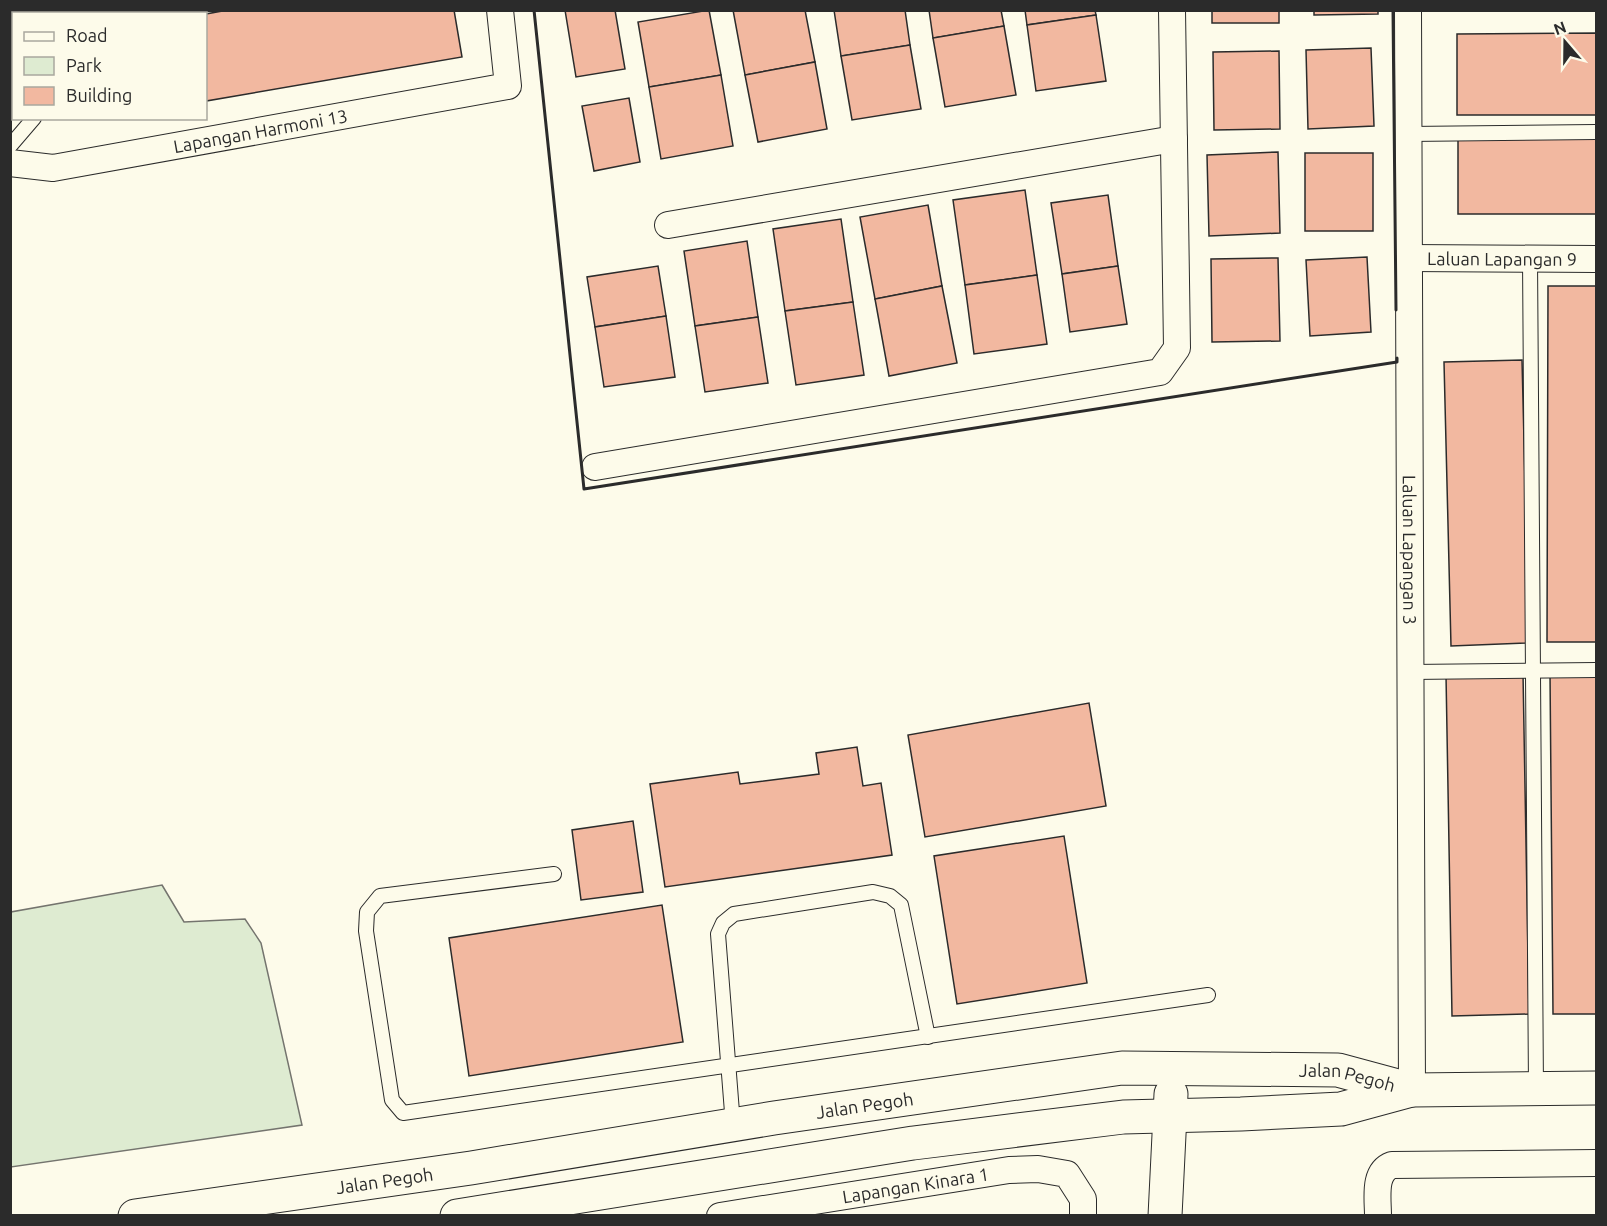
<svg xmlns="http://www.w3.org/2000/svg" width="1607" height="1226" font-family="Ubuntu,sans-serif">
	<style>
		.green { fill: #deebd1; stroke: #74746e; stroke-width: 1.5 }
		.building { fill: #f2b8a0; stroke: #2b2b2b; stroke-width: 1.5 }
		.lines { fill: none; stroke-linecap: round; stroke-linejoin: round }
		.lane-casing { stroke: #2b2b2b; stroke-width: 16 }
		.street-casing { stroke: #2b2b2b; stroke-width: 28 }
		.secondary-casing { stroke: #2b2b2b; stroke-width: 35 }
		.lane { stroke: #fdfbea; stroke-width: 14 }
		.street { stroke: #fdfbea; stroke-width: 26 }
		.secondary { stroke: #fdfbea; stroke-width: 33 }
		.wall { stroke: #2b2b2b; stroke-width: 3 }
		.labels { text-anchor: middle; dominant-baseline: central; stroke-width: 4.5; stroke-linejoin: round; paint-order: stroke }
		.street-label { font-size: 18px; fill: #2b2b2b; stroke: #fdfbea }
	</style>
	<rect width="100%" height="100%" fill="#fdfbea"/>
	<!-- green -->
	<path class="green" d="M162,885L184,922L245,919L261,943L302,1125L11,1167V912Z"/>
	<!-- building -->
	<g class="building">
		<path d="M228,10H454L462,57L206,101V14Z"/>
		<path d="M565,10H615L625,69L576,77Z"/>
		<path d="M709,10L721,75L649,87L638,22Z"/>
		<path d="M733,10H805L815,62L745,75Z"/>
		<path d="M834,10H905L910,45L841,56Z"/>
		<path d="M929,10H1001L1004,26L933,38Z"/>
		<path d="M1025,10H1095L1096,15L1027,25Z"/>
		<rect x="1212" y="10" width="67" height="13"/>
		<path d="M1314,10H1378V14L1314,15Z"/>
		<path d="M1096,15L1106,81L1036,91L1027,25Z"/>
		<path d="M1004,26L1016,95L945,107L933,38Z"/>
		<path d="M1596,33V115H1457V34Z"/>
		<path d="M910,45L921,109L852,120L841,56Z"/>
		<path d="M1371,48L1374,126L1308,129L1306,50Z"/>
		<path d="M1279,51L1280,129L1214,130L1213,52Z"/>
		<path d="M815,62L827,129L758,142L745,75Z"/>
		<path d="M721,75L733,146L661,159L649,87Z"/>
		<path d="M629,98L640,162L594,171L582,106Z"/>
		<rect x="1458" y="138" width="138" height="76"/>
		<path d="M1278,152L1280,233L1209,236L1207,155Z"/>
		<rect x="1305" y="153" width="68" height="78"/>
		<path d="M1025,190L1037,275L965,285L953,200Z"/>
		<path d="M1108,195L1118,266L1062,274L1051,203Z"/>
		<path d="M928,205L942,286L875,299L860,217Z"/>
		<path d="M841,219L853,302L785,311L773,229Z"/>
		<path d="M747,241L758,317L695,326L684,251Z"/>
		<path d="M1367,257L1371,332L1310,336L1306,260Z"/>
		<path d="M1278,258L1280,341L1212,342L1211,259Z"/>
		<path d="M658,266L666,316L595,327L587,277Z"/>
		<path d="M1118,266L1127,324L1070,332L1062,274Z"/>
		<path d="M1037,275L1047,344L974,354L965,285Z"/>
		<path d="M942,286L957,363L889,376L875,299Z"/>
		<path d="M1548,286H1596V642H1547Z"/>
		<path d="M853,302L864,375L796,385L785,311Z"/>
		<path d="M666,316L675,377L604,387L595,327Z"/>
		<path d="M758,317L768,383L705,392L695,326Z"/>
		<path d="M1522,360L1529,643L1451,646L1444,362Z"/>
		<path d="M1523,673L1529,1014L1452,1016L1446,675Z"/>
		<path d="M1550,673H1596V1014H1553Z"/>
		<path d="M1089,703L1106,806L925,837L908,735Z"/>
		<path d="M857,747L863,786L881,783L892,855L665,887L650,784L738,772L740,784L819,774L816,753Z"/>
		<path d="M633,821L643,892L581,900L572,830Z"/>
		<path d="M1064,836L1087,983L957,1004L934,856Z"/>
		<path d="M662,905L683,1042L469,1076L449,938Z"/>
	</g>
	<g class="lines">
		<!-- lane casing -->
		<g class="lane-casing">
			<g id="lane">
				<path d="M119,10L120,14"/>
				<path d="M138,14L155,10"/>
				<path d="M1408,134L1596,132"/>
				<path d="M10,146L34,118"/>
				<path d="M1530,259L1536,1089"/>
				<path d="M1411,672L1596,670"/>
				<path d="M554,874L380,896L367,912L366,931L392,1100L403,1113L1208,995"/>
				<path d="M733,1125L718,934L723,923L734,914L873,892L890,896L901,905L928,1037"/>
			</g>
		</g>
		<!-- street casing -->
		<g class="street-casing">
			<g id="street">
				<path id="s1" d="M1408,10L1412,1090"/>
				<path id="s2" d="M10,163L53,168L508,86L500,10"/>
				<path d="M668,225L1174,139"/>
				<path id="s3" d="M1409,258L1596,259"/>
				<path d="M595,467L1160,372L1177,348L1172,10"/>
				<path id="s4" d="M720,1216L1009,1170L1038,1169L1067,1174L1083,1199V1216"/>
				<path d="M1378,1216C1378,1198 1373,1172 1392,1165L1596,1163"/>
			</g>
		</g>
		<!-- secondary casing -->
		<g class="secondary-casing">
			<g id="secondary">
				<path id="s5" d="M135,1216L471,1168L774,1118L1122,1068L1338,1070L1412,1090L1596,1088"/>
				<path d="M457,1216L913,1143L1123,1117L1241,1114L1341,1109L1411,1090"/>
				<path d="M1165,1216L1171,1094"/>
			</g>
		</g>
		<!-- lane -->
		<use href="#lane" class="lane"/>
		<!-- street -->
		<use href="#street" class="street"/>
		<!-- secondary -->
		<use href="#secondary" class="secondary"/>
		<!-- wall -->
		<g class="wall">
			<path d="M534,10L584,489L1397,362V358"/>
			<path d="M1393,10L1396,310"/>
			<path d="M85,14L95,10"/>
			<path d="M10,35L14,34"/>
		</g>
	</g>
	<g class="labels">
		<!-- street labels -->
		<g class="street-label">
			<text stroke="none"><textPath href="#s2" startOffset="254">Lapangan Harmoni 13</textPath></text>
			<text stroke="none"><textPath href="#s3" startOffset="93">Laluan Lapangan 9</textPath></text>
			<text stroke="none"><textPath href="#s1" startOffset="540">Laluan Lapangan 3</textPath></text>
			<text stroke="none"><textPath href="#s5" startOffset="1224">Jalan Pegoh</textPath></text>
			<text stroke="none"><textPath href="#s5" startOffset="738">Jalan Pegoh</textPath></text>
			<text stroke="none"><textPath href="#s5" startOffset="252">Jalan Pegoh</textPath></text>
			<text stroke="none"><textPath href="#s4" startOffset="198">Lapangan Kinara 1</textPath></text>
		</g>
	</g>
	<!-- border -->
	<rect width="1607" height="1226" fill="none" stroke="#2b2b2b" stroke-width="24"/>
	<!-- legend -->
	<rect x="12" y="12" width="195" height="108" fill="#fdfbea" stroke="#a9a89e" stroke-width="1.5"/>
	<rect x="24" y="32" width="30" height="9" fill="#fdfbea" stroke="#a9a89e" stroke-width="1.5"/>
	<text x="66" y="42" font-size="18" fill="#2b2b2b">Road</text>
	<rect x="24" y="57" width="30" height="18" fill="#deebd1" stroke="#a9a89e" stroke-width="1.5"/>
	<text x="66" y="72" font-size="18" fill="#2b2b2b">Park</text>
	<rect x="24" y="87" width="30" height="18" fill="#f2b8a0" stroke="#a9a89e" stroke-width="1.5"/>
	<text x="66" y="102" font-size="18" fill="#2b2b2b">Building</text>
	<!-- north arrow -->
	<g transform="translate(1565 42) rotate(340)" stroke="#fdfbea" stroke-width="4.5" paint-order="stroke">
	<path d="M0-4.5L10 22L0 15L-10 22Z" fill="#2b2b2b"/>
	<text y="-9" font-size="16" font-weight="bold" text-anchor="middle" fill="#2b2b2b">N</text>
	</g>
</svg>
